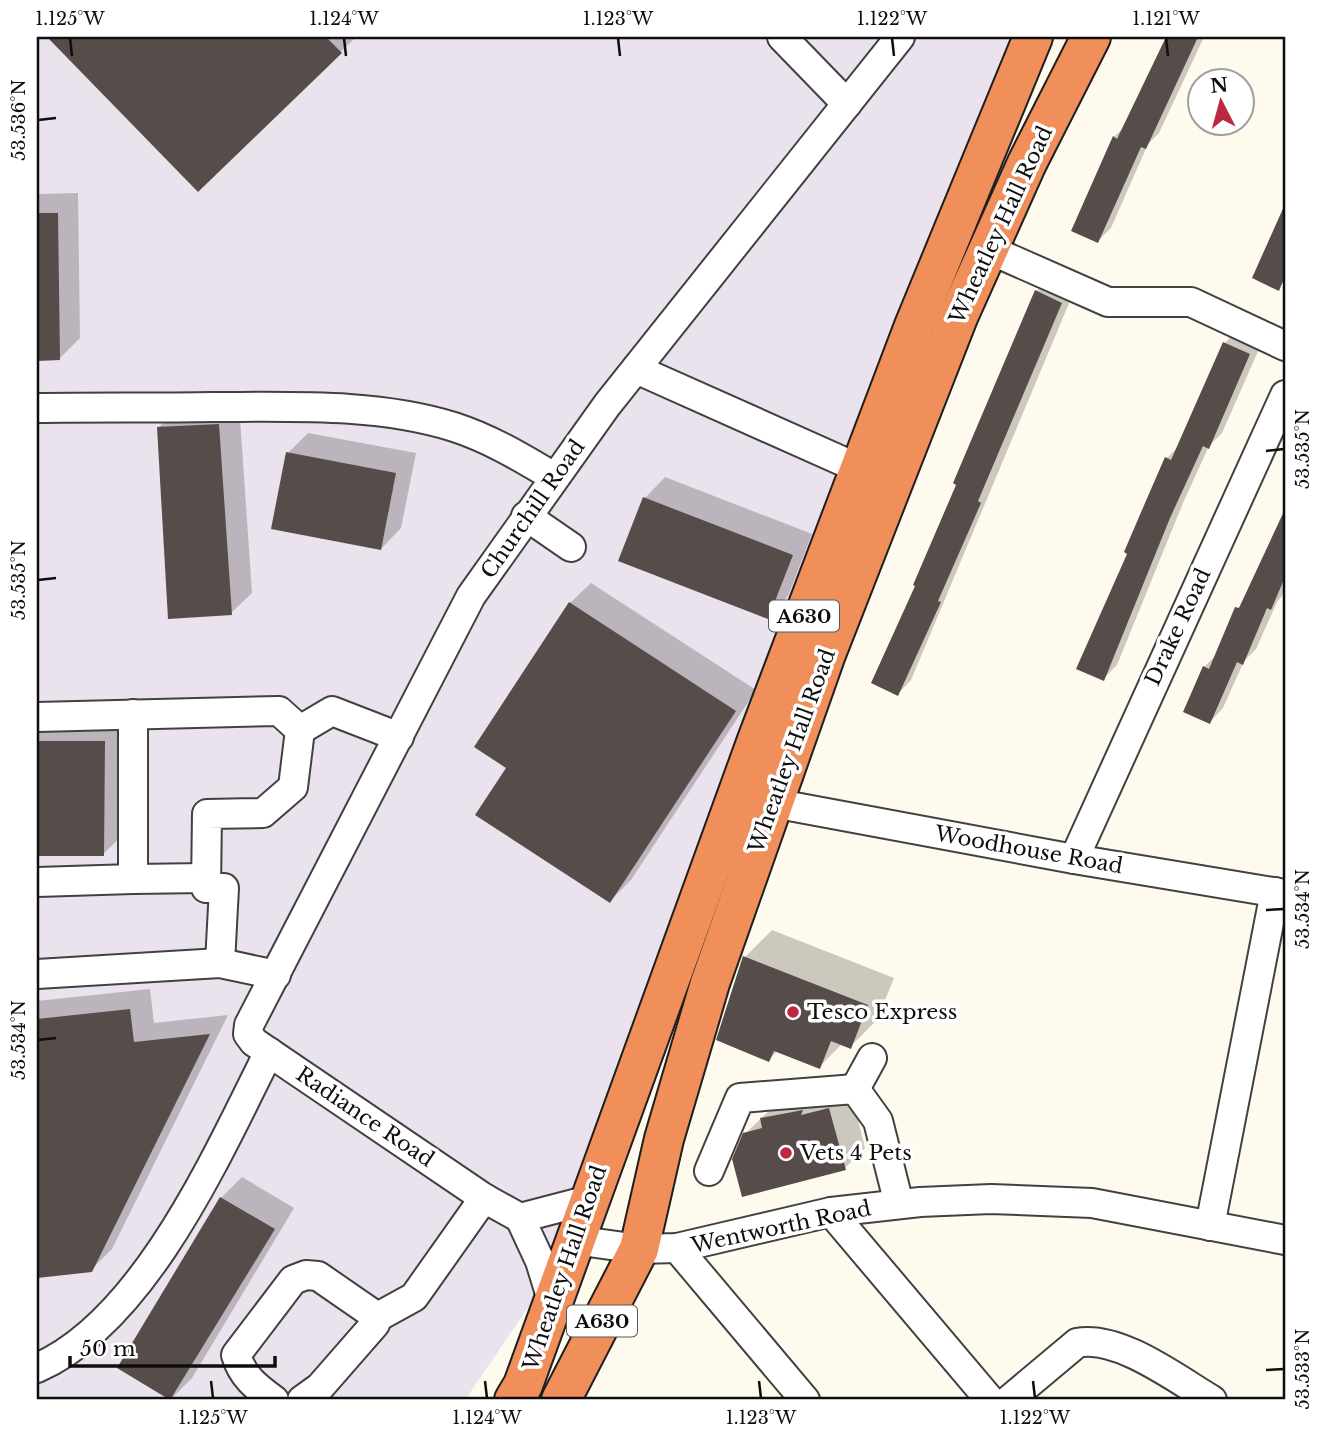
<svg xmlns="http://www.w3.org/2000/svg" width="1322" height="1437" font-family="'Libre Baskerville',serif">
	<style>
		.industrial { fill: #eae2ec }
		.shadow { fill: #0003 }
		.building { fill: #564d4a }
		.lines { fill: none; stroke-linecap: round; stroke-linejoin: round }
		.minor-casing { stroke: #414141; stroke-width: 32 }
		.highway-casing { stroke: #1f1f1f; stroke-width: 42 }
		.minor { stroke: #fff; stroke-width: 28 }
		.highway { stroke: #f18f5a; stroke-width: 38 }
		.ticks { fill: none; stroke: #0e0e0e; stroke-width: 2.5 }
		.poi-dot { fill: #bb283f; stroke: #fff; stroke-width: 2.5 }
		.labels { text-anchor: middle; dominant-baseline: central; stroke-width: 7; stroke-linejoin: round; paint-order: stroke }
		.shield { fill: #fff; stroke: #565656; stroke-width: 2 }
		.shield-label { font-size: 19px; font-weight: bold; fill: #0e0e0e }
		.street-label { font-size: 21px; fill: #0e0e0e; stroke: #fff }
		.poi-label { font-size: 21px; fill: #0e0e0e; stroke: #fff; text-anchor: start }
		.neatline { fill: none; stroke: #0e0e0e; stroke-width: 2.5 }
		.ticks-label { font-size: 18px; text-anchor: middle; fill: #0e0e0e }
	</style>
	<rect width="100%" height="100%" fill="#fffaee"/>
	<!-- industrial -->
	<path class="industrial" d="M37,37H1033L574,1240L465,1400H37Z"/>
	<!-- shadow -->
	<g class="shadow">
		<path d="M49,37H356L198,190Z"/>
		<path d="M1167,37H1204L1159,133L1148,144L1111,228L1098,241L1114,137L1125,126Z"/>
		<path d="M78,193L80,338L60,358L37,359V194Z"/>
		<path d="M1285,207V281L1278,288L1254,277Z"/>
		<path d="M1050,278L1075,289L911,680L898,694L917,585L1037,291Z"/>
		<path d="M1238,329L1263,340L1222,433L1209,446L1183,503L1117,665L1103,679L1130,553L1167,458L1179,446L1225,343Z"/>
		<path d="M239,404L252,593L231,613L159,427L180,407Z"/>
		<path d="M308,433L416,453L401,528L381,549L288,453Z"/>
		<path d="M665,477L812,534L788,596L767,617L620,560L645,498Z"/>
		<path d="M1285,514V592L1277,602L1256,649L1244,661L1223,708L1210,722L1204,667L1216,655Z"/>
		<path d="M591,583L756,690L631,880L610,901L508,768L570,603Z"/>
		<path d="M37,721L125,722L124,834L103,854H37Z"/>
		<path d="M772,930L894,978L877,1020L850,1047L842,1044L819,1067L778,1050L769,1060L745,957Z"/>
		<path d="M150,989L154,1023L228,1015L112,1249L91,1270L37,1276V1001Z"/>
		<path d="M850,1088L865,1148L845,1168L745,1134L782,1098Z"/>
		<path d="M242,1177L294,1208L192,1378L171,1399L119,1368L221,1198Z"/>
	</g>
	<!-- building -->
	<g class="building">
		<path d="M47,37H326L342,53L198,192Z"/>
		<path d="M1166,37H1198L1146,149L1141,147L1098,243L1071,231L1113,136L1117,139Z"/>
		<path d="M1285,204V276L1279,291L1252,278Z"/>
		<path d="M37,213H58L60,360L37,361Z"/>
		<path d="M1035,290L1062,303L978,501L981,503L938,601L941,602L898,696L871,683L915,586L913,585L956,485L953,483Z"/>
		<path d="M1223,342L1250,354L1209,449L1203,446L1170,518L1104,681L1076,669L1127,554L1124,552L1145,503L1165,457L1171,460Z"/>
		<path d="M219,424L232,615L168,619L157,427Z"/>
		<path d="M286,452L396,473L381,550L271,529Z"/>
		<path d="M643,497L793,555L768,619L618,561Z"/>
		<path d="M1285,509V577L1271,610L1267,608L1243,665L1237,662L1210,724L1183,712L1203,666L1209,669L1235,607L1239,608Z"/>
		<path d="M569,602L736,711L610,903L475,815L506,768L474,747Z"/>
		<path d="M37,741H105L104,856H37Z"/>
		<path d="M743,956L868,1005L851,1049L831,1041L820,1069L774,1051L769,1062L716,1040Z"/>
		<path d="M130,1009L134,1042L210,1034L92,1272L37,1278V1019Z"/>
		<path d="M829,1108L846,1170L742,1197L732,1159L743,1133L762,1128L760,1118L803,1110L801,1115Z"/>
		<path d="M220,1197L275,1229L170,1400L117,1368Z"/>
	</g>
	<g class="lines">
		<!-- minor casing -->
		<g class="minor-casing">
			<g id="minor">
				<path d="M782,37L847,104"/>
				<path d="M988,249L1108,302H1191L1285,346"/>
				<path d="M636,369L860,469"/>
				<path d="M37,408C95,407 154,408 212,407C291,407 378,403 454,427C491,439 522,458 554,477"/>
				<path d="M526,516L571,547"/>
				<path d="M37,717L279,711L300,730"/>
				<path d="M773,803L1074,859L1285,894"/>
				<path d="M1074,859L1285,395"/>
				<path d="M133,879L206,878"/>
				<path d="M37,882L133,879V714"/>
				<path d="M220,963L224,888H206L207,814L263,813L293,787L300,730L332,711L399,737"/>
				<path d="M37,974L220,963L276,975"/>
				<path d="M855,1089L872,1058"/>
				<path d="M709,1171L740,1098L855,1089L878,1121L899,1204"/>
				<path d="M589,1200L520,1218L484,1198L254,1042L248,1034L249,1025L471,596L607,405L900,37"/>
				<path d="M831,1212L990,1400"/>
				<path d="M520,1218L540,1261L553,1303"/>
				<path d="M1210,1226L1275,892"/>
				<path d="M574,1240L639,1249L677,1248L831,1212L920,1202L991,1199L1092,1203L1285,1240"/>
				<path d="M677,1248L805,1400"/>
				<path d="M374,1319L414,1297L484,1198"/>
				<path d="M37,1368C145,1321 218,1153 269,1052"/>
				<path d="M274,1400C256,1387 242,1376 236,1355L293,1280L306,1275L318,1276L373,1314L375,1324L320,1387L302,1400"/>
				<path d="M1009,1400L1077,1343C1118,1334 1178,1380 1212,1400"/>
			</g>
		</g>
		<!-- highway casing -->
		<g class="highway-casing">
			<g id="highway">
				<path d="M514,1400L523,1385L757,740L914,326L1033,37"/>
				<path d="M561,1400L639,1249L664,1139L710,983L826,654L958,317L1027,163L1091,37"/>
			</g>
		</g>
		<!-- minor -->
		<use href="#minor" class="minor"/>
		<!-- highway -->
		<use href="#highway" class="highway"/>
	</g>
	<!-- ticks -->
	<path class="ticks" d="M70,38L72,56M344,38L346,56M618,38L620,56M892,38L894,56M1166,38L1168,56M38,120L56,118M1266,451L1284,449M38,580L56,578M1266,910L1284,909M38,1040L56,1038M1266,1370L1284,1369M211,1381L213,1398M485,1381L487,1398M759,1381L761,1398M1033,1381L1035,1398"/>
	<!-- markers -->
	<g class="poi-dot">
		<circle cx="793" cy="1012" r="7"/>
		<circle cx="786" cy="1153" r="7"/>
	</g>
	<g class="labels">
		<!-- shield labels -->
		<g class="shield">
			<rect x="769" y="600.5" width="70" height="31" rx="5"/>
			<rect x="567" y="1305.5" width="70" height="31" rx="5"/>
		</g>
		<g class="shield-label">
			<text x="804" y="616">A630</text>
			<text x="602" y="1321">A630</text>
		</g>
		<!-- street labels -->
		<g class="street-label">
			<text transform="translate(1001 225) rotate(-65)">Wheatley Hall Road</text>
			<text transform="translate(533 509) rotate(-55)">Churchill Road</text>
			<text transform="translate(1178 627) rotate(-65)">Drake Road</text>
			<text transform="translate(792 751) rotate(-70)">Wheatley Hall Road</text>
			<text transform="translate(1029 850) rotate(10)">Woodhouse Road</text>
			<text transform="translate(365 1117) rotate(34)">Radiance Road</text>
			<text transform="translate(781 1227) rotate(-12)">Wentworth Road</text>
			<text transform="translate(565 1268) rotate(-71)">Wheatley Hall Road</text>
		</g>
		<!-- poi labels -->
		<g class="poi-label">
			<text x="807" y="1012">Tesco Express</text>
			<text x="800" y="1153">Vets 4 Pets</text>
		</g>
	</g>
	<!-- border -->
	<rect width="1322" height="1437" fill="none" stroke="#ffffff" stroke-width="77"/>
	<!-- north arrow -->
	<g transform="translate(1221 102) rotate(354)"><circle r="33" fill="#ffffff" stroke="#9f9f9f" stroke-width="2"/>
	<path d="M0-5L12 26L0 18L-12 26Z" fill="#bb283f"/>
	<text y="-10" font-size="19" font-weight="bold" text-anchor="middle" fill="#0e0e0e">N</text>
	</g>
	<!-- scale -->
	<path d="M70 1356v10h205v-10" fill="none" stroke="#0e0e0e" stroke-width="3.5"/>
	<text x="80" y="1356" font-size="21" fill="#0e0e0e" stroke="#ffffff" stroke-width="5" paint-order="stroke">50 m</text>
	<rect x="38" y="38" width="1246" height="1360" class="neatline"/>
	<g class="ticks-label">
		<text x="70" y="25">1.125°W</text>
		<text x="344" y="25">1.124°W</text>
		<text x="618" y="25">1.123°W</text>
		<text x="892" y="25">1.122°W</text>
		<text x="1166" y="25">1.121°W</text>
		<text transform="translate(19 120) rotate(-90)" y="6">53.536°N</text>
		<text transform="translate(1303 449) rotate(-90)" y="6">53.535°N</text>
		<text transform="translate(19 580) rotate(-90)" y="6">53.535°N</text>
		<text transform="translate(1303 909) rotate(-90)" y="6">53.534°N</text>
		<text transform="translate(19 1040) rotate(-90)" y="6">53.534°N</text>
		<text transform="translate(1303 1369) rotate(-90)" y="6">53.533°N</text>
		<text x="213" y="1424">1.125°W</text>
		<text x="487" y="1424">1.124°W</text>
		<text x="761" y="1424">1.123°W</text>
		<text x="1035" y="1424">1.122°W</text>
	</g>
</svg>
